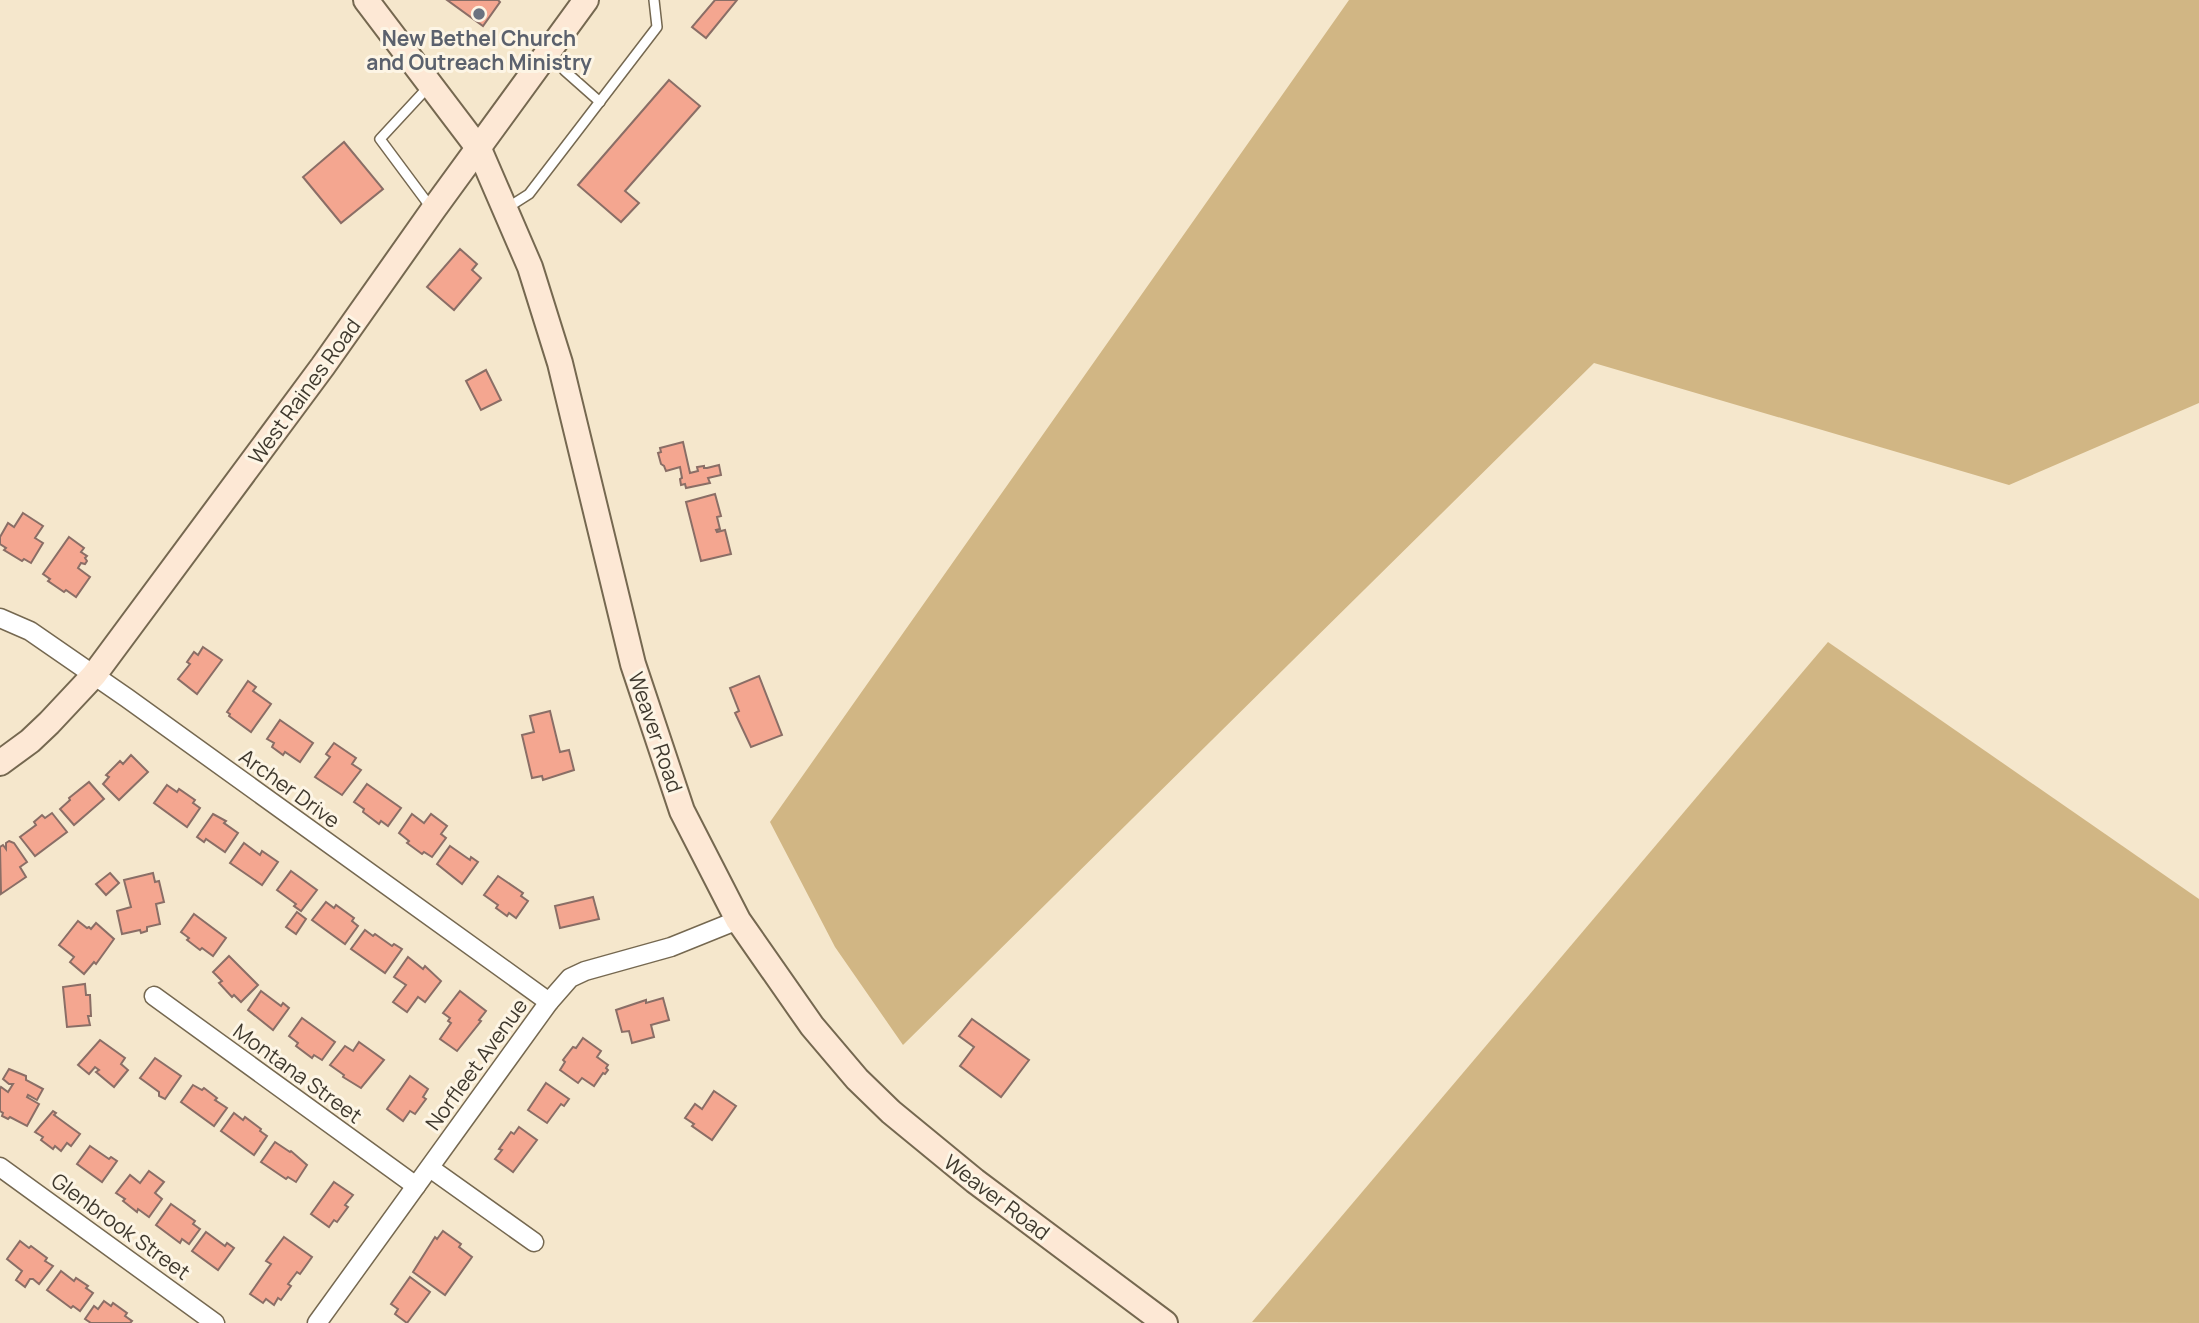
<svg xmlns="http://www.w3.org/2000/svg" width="2199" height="1323" font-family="Manrope,sans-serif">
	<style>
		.green { fill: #d1b684 }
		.building { fill: #f4a690; stroke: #8a6e66; stroke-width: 2 }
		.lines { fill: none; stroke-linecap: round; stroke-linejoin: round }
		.lane-casing { stroke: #756850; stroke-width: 12 }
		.street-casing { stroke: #756850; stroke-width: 21 }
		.secondary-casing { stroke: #756850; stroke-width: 28 }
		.lane { stroke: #fff; stroke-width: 9 }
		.street { stroke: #fff; stroke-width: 18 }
		.secondary { stroke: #fde8d5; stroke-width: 24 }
		.worship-dot { fill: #6b7280; stroke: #fdf5e5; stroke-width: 2.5 }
		.labels { text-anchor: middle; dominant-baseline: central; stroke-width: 6; stroke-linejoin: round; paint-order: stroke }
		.worship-label { font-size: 21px; font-weight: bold; fill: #5b616d; stroke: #fdf5e5 }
		.street-label { font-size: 21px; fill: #3f392e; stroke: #fdf5e5 }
	</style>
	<rect width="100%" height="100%" fill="#f5e7cc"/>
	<!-- green -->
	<g class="green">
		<path d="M1349,0H2199V403L2009,485L1594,363L903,1045L835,947L770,822Z"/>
		<path d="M1828,642L2199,899V1323L1252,1322Z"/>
	</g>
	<!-- building -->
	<g class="building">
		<path d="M447,0H498L500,2L483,26Z"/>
		<path d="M715,0H737L706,38L692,27Z"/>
		<path d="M669,80L700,106L625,191L639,203L621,222L578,185Z"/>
		<path d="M344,142L383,189L341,223L303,177Z"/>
		<path d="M460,249L477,264L472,270L481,278L454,310L427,287Z"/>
		<path d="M486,370L501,400L481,410L466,381Z"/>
		<path d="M683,442L690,473L698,471L697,467L704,466V468H707L719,465L721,475L708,478L710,483L686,488L685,484L681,485L680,479L682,478L680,467L666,471L664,466L661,464L658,453L661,452L660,448Z"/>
		<path d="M715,494L721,516L717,517L720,529L716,530L717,532L725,530L731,554L701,561L686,502Z"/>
		<path d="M23,513L43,526L35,538L43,543L31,563L24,559L22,561L4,550L6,548L0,544V537L8,523L14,527Z"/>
		<path d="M69,537L84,548L81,552L87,556L85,558L87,561L85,564L81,563L78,568L90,577L76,597L66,590L64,592L48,581L50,579L43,574Z"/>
		<path d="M203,647L222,660L197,694L178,679L190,664L187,662L194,652L198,655Z"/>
		<path d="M759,676L782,735L751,747L735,713L739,711L730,688Z"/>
		<path d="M248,681L256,687L253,691L271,704L251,732L229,716L230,714L227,712Z"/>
		<path d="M550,711L560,752L569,750L574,770L543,780L542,776L532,778L522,735L534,732L530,716Z"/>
		<path d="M280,720L313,743L300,762L285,752L283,755L272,747L274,743L267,739Z"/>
		<path d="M334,743L356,758L352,764L361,770L342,795L315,777L330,757L326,754Z"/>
		<path d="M131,755L148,772L119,800L103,784L109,777L106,775L120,761L123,764Z"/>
		<path d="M89,782L104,799L74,825L60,809L70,800L69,798Z"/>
		<path d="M367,784L401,808L388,826L381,821L379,824L363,812L364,809L354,802Z"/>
		<path d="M167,785L177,792L179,789L195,800L193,803L200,808L187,827L154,803Z"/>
		<path d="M52,813L67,832L35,856L20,837L36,825L34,822L42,815L45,818Z"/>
		<path d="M213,814L226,821L224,823L238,833L225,852L206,839L204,842L197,837Z"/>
		<path d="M412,814L424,823L431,814L447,826L441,834L446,838L432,857L424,852L422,854L407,843L409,841L399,833Z"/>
		<path d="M9,841L14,843L27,862L20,867L26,877L1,894L0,847L3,845L6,849V843Z"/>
		<path d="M244,843L260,855L262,851L278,862L262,885L230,863Z"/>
		<path d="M450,846L470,860L471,857L478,862L462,884L437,864Z"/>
		<path d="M291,871L317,890L301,911L294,906L296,904L277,890Z"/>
		<path d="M110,873L119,883L106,895L96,884Z"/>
		<path d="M153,873L155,882L159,881L164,902L156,904L160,924L147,927V931L141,933L140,930L122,934L117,911L131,907L124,880Z"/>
		<path d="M498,876L523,893L521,896L528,901L516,918L509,913L507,916L496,908L498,905L484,895Z"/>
		<path d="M593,897L599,919L560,928L555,906Z"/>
		<path d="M326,902L334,908L336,905L354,918L352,921L358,926L345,944L312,920Z"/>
		<path d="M297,912L306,919L296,934L286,927Z"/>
		<path d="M194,914L226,938L213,956L202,948L200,950L187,940L189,938L181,932Z"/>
		<path d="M78,921L87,928L89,927L91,929L96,923L114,939L96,964L94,962L84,974L70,962L74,957L59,945Z"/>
		<path d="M365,930L373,936L375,934L392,946L394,944L402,949L385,973L351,949Z"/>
		<path d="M229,956L258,985L241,1002L234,995L232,997L219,983L222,981L213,972Z"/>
		<path d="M408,957L423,969L425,966L441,981L425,1002L418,997L407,1012L393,1002L406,985L394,977Z"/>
		<path d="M85,984L86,995H90L91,1016H88L90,1025L67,1027L63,987Z"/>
		<path d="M261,991L281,1006L283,1003L289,1008L273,1030L248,1010Z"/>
		<path d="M460,991L486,1011L479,1020L481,1021L457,1051L440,1039L451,1023L448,1021L450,1018L443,1013Z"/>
		<path d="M663,998L669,1020L651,1025L654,1037L632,1043L629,1031L622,1032L616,1010L646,1000V1003Z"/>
		<path d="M302,1018L335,1042L322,1060L314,1055L312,1058L296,1046L298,1043L289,1036Z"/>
		<path d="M972,1019L1029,1060L1001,1097L960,1066L974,1047L959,1036Z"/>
		<path d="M583,1038L601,1051L597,1057L608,1065L606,1068L608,1070L605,1074L603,1073L594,1086L582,1078L578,1083L560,1070L565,1062L563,1060L573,1047L576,1048Z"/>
		<path d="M100,1040L125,1058L121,1064L128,1070L114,1087L96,1072L99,1070L95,1067L89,1074L78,1065Z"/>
		<path d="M359,1042L384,1060L361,1088L343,1077L344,1075L330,1065L345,1046L353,1051Z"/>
		<path d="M155,1058L181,1076L165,1099L159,1096V1092L140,1078Z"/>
		<path d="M9,1069L26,1076V1080L43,1089L37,1100L28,1095L27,1097L39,1104L27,1126L10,1117L8,1119L2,1116L3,1113L0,1111V1089L1,1087L8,1092L13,1084H9L3,1079Z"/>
		<path d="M410,1076L428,1089L423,1097L426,1099L415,1114L410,1111L403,1121L387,1109Z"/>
		<path d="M546,1083L569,1099L564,1106L561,1104L547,1123L528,1110Z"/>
		<path d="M193,1085L202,1090L204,1088L217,1098L215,1100L227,1108L214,1126L181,1102Z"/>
		<path d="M714,1091L736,1106L712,1140L692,1126L694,1124L685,1118L695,1104L702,1109Z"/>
		<path d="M53,1111L56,1113L54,1115L80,1134L71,1146L67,1143L61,1151L55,1146L53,1149L41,1140L43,1137L35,1132Z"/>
		<path d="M234,1113L243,1120L245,1117L261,1129L260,1131L267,1136L254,1155L221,1131Z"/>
		<path d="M519,1127L537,1140L513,1172L495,1159L502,1150L499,1149L511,1132L514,1134Z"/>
		<path d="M275,1142L290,1152L291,1151L307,1165L296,1182L288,1177L286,1179L261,1162Z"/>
		<path d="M90,1146L109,1159L111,1157L117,1161L102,1182L77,1164Z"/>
		<path d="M149,1171L164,1182L155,1193L162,1199L149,1217L138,1209L137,1212L123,1201L125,1199L116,1193L130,1175L140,1183Z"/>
		<path d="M334,1182L353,1195L345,1205L348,1207L337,1222L334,1220L329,1227L311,1214Z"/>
		<path d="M171,1204L195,1221L193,1224L200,1229L189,1244L182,1239L180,1243L156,1225Z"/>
		<path d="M443,1231L461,1244L459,1247L472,1257L445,1295L413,1272L435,1237L437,1239Z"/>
		<path d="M206,1232L225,1246L227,1243L234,1248L218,1270L192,1251Z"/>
		<path d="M284,1237L312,1257L300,1274L297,1272L288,1284L291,1286L281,1300L278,1298L274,1305L266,1299L263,1303L250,1294L271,1264L266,1261Z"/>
		<path d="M20,1241L29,1248L31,1246L47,1258L45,1261L53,1266L39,1284L33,1279H30L25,1287L16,1280L22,1271L7,1259Z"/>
		<path d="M61,1271L74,1281L76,1278L88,1286L86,1288L93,1293L80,1311L73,1306L71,1308L47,1290Z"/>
		<path d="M410,1277L430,1292L407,1323L395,1314L398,1309L391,1304Z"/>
		<path d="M104,1301L111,1306L113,1303L127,1313L125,1316L132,1321L130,1323H91L85,1319L94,1306L98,1309Z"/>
	</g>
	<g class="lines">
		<!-- lane casing -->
		<g class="lane-casing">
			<g id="lane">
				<path d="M549,51L565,71L600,102"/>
				<path d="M430,85L380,139L432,209"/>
				<path d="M507,208L529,194L657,27L654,0"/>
			</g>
		</g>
		<!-- street casing -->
		<g class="street-casing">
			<g id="street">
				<path d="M0,618L30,631L127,698L549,1002"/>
				<path d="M154,996L416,1186"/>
				<path d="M0,1167L215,1323"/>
				<path d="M430,1168L534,1242"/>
				<path d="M317,1323L549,1002L570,978L585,971L671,947L738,920"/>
			</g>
		</g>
		<!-- secondary casing -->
		<g class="secondary-casing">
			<g id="secondary">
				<path d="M366,0L479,149L530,267L560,363L633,664L682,811L738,920L812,1026L857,1079L891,1112L975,1181L1165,1323"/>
				<path d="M0,763L30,741L49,723L94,675L323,366L433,210L586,0"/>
			</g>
		</g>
		<!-- lane -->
		<use href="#lane" class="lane"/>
		<!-- street -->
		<use href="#street" class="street"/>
		<!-- secondary -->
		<use href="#secondary" class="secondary"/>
	</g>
	<!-- markers -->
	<circle class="worship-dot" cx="479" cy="14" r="7"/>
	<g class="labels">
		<!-- worship labels -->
		<g class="worship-label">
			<text x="479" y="38">New Bethel Church<tspan x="479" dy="24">and Outreach Ministry</tspan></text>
		</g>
		<!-- street labels -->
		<g class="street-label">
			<text transform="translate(304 391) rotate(-54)">West Raines Road</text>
			<text transform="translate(656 732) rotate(71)">Weaver Road</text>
			<text transform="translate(290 788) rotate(36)">Archer Drive</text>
			<text transform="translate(476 1064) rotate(-54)">Norfleet Avenue</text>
			<text transform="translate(298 1073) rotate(36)">Montana Street</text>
			<text transform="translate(997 1197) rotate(37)">Weaver Road</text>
			<text transform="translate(121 1226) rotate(36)">Glenbrook Street</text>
		</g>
	</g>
</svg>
